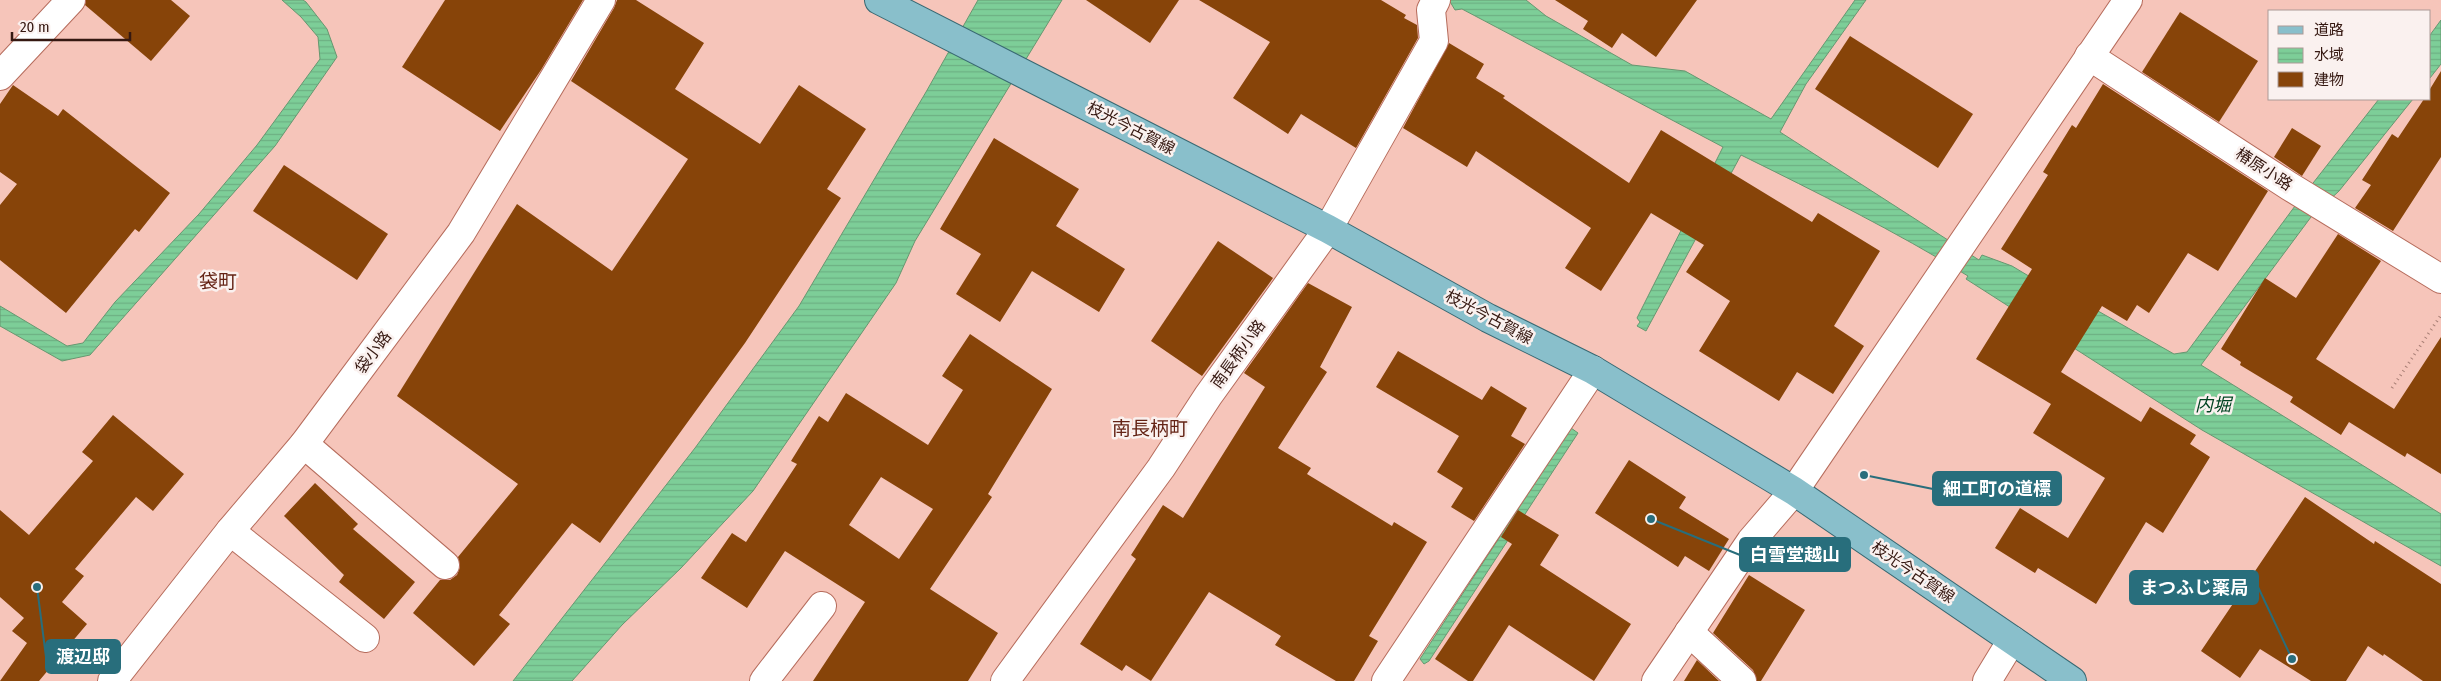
<svg xmlns="http://www.w3.org/2000/svg" width="2441" height="681" font-family="'Fira Sans Condensed','Noto Sans JP',sans-serif">
	<style>
		.water { fill: url(#water-rules); stroke: #679770 }
		.building { fill: #874409; fill-rule: evenodd }
		.lines { fill: none; stroke-linecap: round; stroke-linejoin: round }
		.minor-casing { stroke: #b66c5c; stroke-width: 30 }
		.major-casing { stroke: #396973; stroke-width: 30 }
		.path { stroke: #a87f75; stroke-width: 3; stroke-dasharray: 1 4; stroke-linecap: butt }
		.minor { stroke: #fff; stroke-width: 28 }
		.major { stroke: #89bfcb; stroke-width: 28 }
		.labels { text-anchor: middle; dominant-baseline: central; stroke-width: 5; stroke-linejoin: round; paint-order: stroke }
		.street-label { font-size: 16px; fill: #351811; stroke: #faf1ef }
		.water-label { font-size: 18px; font-style: italic; fill: #014422; stroke: #faf1ef }
		.quarter-label { font-size: 19px; fill: #642315; stroke: #faf1ef }
		.leader { fill: none; stroke: #286e7c; stroke-width: 2 }
		.callout-dot { fill: #286e7c; stroke: #faf1ef; stroke-width: 2 }
		.callout { fill: #286e7c; stroke: #286e7c; stroke-width: 2 }
		.callout-label { font-size: 18px; text-anchor: middle; font-weight: bold; fill: #fff }
	</style>
	<defs>
		<pattern id="water-rules" width="6" height="5" patternUnits="userSpaceOnUse" patternTransform="scale(1.25)"><rect width="6" height="5" fill="#7dce98"/><path d="M0 2.5h6" fill="none" stroke="#6db082"/></pattern>
	</defs>
	<rect width="100%" height="100%" fill="#f6c5ba"/>
	<!-- water -->
	<g class="water">
		<path d="M282,0H303L306,2L327,29L337,57L275,146L90,355L62,361L0,326V306L67,346L83,343L115,302L199,214L257,145L320,59L318,37L301,17Z"/>
		<path d="M978,0H1062L915,241L896,283L753,491L681,568L622,625L572,681H513L695,448L799,306L926,92Z"/>
		<path d="M1449,0H1526L1546,16L1632,65L1685,71L1771,119L1855,0H1866L1806,84L1780,132L1979,260L1982,255L2012,266L2082,308L2098,311L2174,354L2187,352L2295,206L2379,99H2413L2339,191L2311,217L2201,365L2441,514V566L2202,430L1966,279L1968,276C1895,231 1818,193 1741,155L1646,331L1637,326L1640,322L1637,318L1723,147L1462,9L1455,10Z"/>
		<path d="M2441,20V64L2430,78V35Z"/>
		<path d="M1571,428L1578,433L1429,661L1424,664L1420,659Z"/>
	</g>
	<!-- building -->
	<g class="building">
		<path d="M86,0H171L190,16L151,61L85,5Z"/>
		<path d="M445,0H583L541,70L500,131L402,67Z"/>
		<path d="M617,0H636L704,43L675,89L760,144L799,85L866,129L827,189L841,198L745,343L600,543L572,523L499,615L510,624L474,666L413,613L440,580H450L457,575L460,567L458,557L518,484L397,396L517,204L612,271L688,159L571,81L614,8Z"/>
		<path d="M1086,0H1179L1150,43Z"/>
		<path d="M1199,0H1381L1406,15L1404,18L1417,25L1418,38L1356,148L1301,114L1288,134L1233,98L1270,42Z"/>
		<path d="M1555,0H1697L1656,57L1622,33L1612,48L1583,29L1588,21Z"/>
		<path d="M2180,12L2258,61L2219,122L2142,72Z"/>
		<path d="M1850,36L1973,114L1938,168L1815,89Z"/>
		<path d="M1449,43L1484,64L1476,78L1505,96L1503,98L1629,183L1661,130L1812,222L1818,213L1880,251L1834,326L1864,346L1833,394L1797,372L1779,401L1699,351L1730,301L1686,272L1704,245L1651,213L1601,291L1565,268L1591,228L1476,151L1467,167L1403,128Z"/>
		<path d="M2441,71V157L2393,231L2355,208L2371,185L2362,180L2392,134L2398,138L2424,99H2430V89Z"/>
		<path d="M2103,84L2268,191L2218,271L2188,253L2149,313L2137,305L2127,321L2102,306L2061,372L2141,422L2150,407L2196,435L2190,444L2210,457L2163,533L2146,522L2096,604L2038,568L2035,573L1995,548L2020,508L2068,538L2105,478L2033,433L2051,404L1976,359L2032,269L2001,249L2048,175L2043,172L2072,125L2076,128Z"/>
		<path d="M13,85L58,116L63,109L170,193L139,232L135,229L66,313L0,260V205L17,184L0,172V104Z"/>
		<path d="M2292,128L2321,146L2302,176L2274,157Z"/>
		<path d="M994,138L1079,189L1056,226L1125,269L1099,312L1032,271L1000,322L956,294L981,254L940,229Z"/>
		<path d="M284,165L388,234L357,280L253,211Z"/>
		<path d="M2338,234L2381,261L2316,359L2394,409L2441,337V474L2407,453L2405,457L2349,422L2341,435L2290,402L2293,397L2240,365L2241,362L2221,349L2265,278L2296,298Z"/>
		<path d="M1218,241L1273,278L1202,376L1151,341Z"/>
		<path d="M1308,283L1352,307L1320,367L1327,372L1278,448L1311,468L1307,474L1392,526L1394,522L1427,542L1369,636L1378,641L1354,681H1336L1275,645L1281,636L1209,592L1151,681L1126,665L1122,671L1080,644L1136,559L1131,555L1163,505L1183,518L1265,387L1244,373Z"/>
		<path d="M970,334L1052,389L988,494L992,497L930,589L998,633L968,681H813L865,602L785,551L747,608L701,578L732,533L746,542L797,464L791,461L819,416L828,422L846,393L928,445L963,390L942,376ZM881,477L933,509L899,559L849,525Z"/>
		<path d="M1398,351L1482,400L1491,386L1527,408L1511,436L1525,444L1474,521L1451,507L1463,488L1437,472L1459,436L1376,387Z"/>
		<path d="M113,415L184,474L153,511L136,497L75,569L84,576L62,602L87,624L39,681H0L27,643L12,631L24,618L0,597V510L29,535L93,461L82,452Z"/>
		<path d="M1629,460L1686,497L1679,508L1729,539L1709,571L1685,556L1678,567L1595,513Z"/>
		<path d="M315,483L358,524L353,529L415,582L384,619L339,582L344,575L284,516Z"/>
		<path d="M2305,497L2374,544L2375,541L2441,584V681H2423L2384,654L2383,656L2368,646L2346,681H2311L2260,649L2240,678L2201,651Z"/>
		<path d="M1518,510L1559,535L1540,565L1631,624L1594,681L1509,625L1473,681H1468L1435,659L1512,544L1501,537Z"/>
		<path d="M1749,575L1805,610L1761,681H1757L1753,670L1713,633Z"/>
		<path d="M1697,660L1719,681H1684Z"/>
	</g>
	<g class="lines">
		<!-- minor casing -->
		<g class="minor-casing">
			<g id="minor">
				<path d="M2089,56L2289,186L2441,279"/>
				<path d="M0,76L71,0"/>
				<path d="M304,444L445,565"/>
				<path d="M230,531L365,638"/>
				<path d="M1689,632L1742,681"/>
				<path d="M112,681L230,531L304,444L461,233L601,0"/>
				<path d="M764,681L822,606"/>
				<path d="M1005,681L1161,468L1208,396L1328,229L1434,41L1431,10L1436,0"/>
				<path d="M1386,681L1593,370"/>
				<path d="M1656,681L1751,541L1794,491L2128,0"/>
				<path d="M1987,681L2012,640"/>
			</g>
		</g>
		<!-- major casing -->
		<g class="major-casing">
			<path id="major" d="M879,0L1328,229L1488,318L1593,370L1794,491L2072,681"/>
		</g>
		<!-- path -->
		<path class="path" d="M2392,388L2441,315"/>
		<!-- minor -->
		<use href="#minor" class="minor"/>
		<!-- major -->
		<use href="#major" class="major"/>
	</g>
	<g class="labels">
		<!-- street labels -->
		<g class="street-label">
			<text transform="translate(1131 128) rotate(27)">枝光今古賀線</text>
			<text transform="translate(2264 169) rotate(33)">椿原小路</text>
			<text transform="translate(1489 317) rotate(28)">枝光今古賀線</text>
			<text transform="translate(373 352) rotate(-53)">袋小路</text>
			<text transform="translate(1238 354) rotate(-54)">南長柄小路</text>
			<text transform="translate(1913 572) rotate(34)">枝光今古賀線</text>
		</g>
		<!-- water labels -->
		<g class="water-label">
			<text x="2213" y="405">内堀</text>
		</g>
		<!-- quarter labels -->
		<g class="quarter-label">
			<text x="218" y="281">袋町</text>
			<text x="1150" y="428">南長柄町</text>
		</g>
	</g>
	<!-- callouts -->
	<path class="leader" d="M1864 475L1933 489M1651 519L1740 555M2292 659L2258 587M37 587L46 657"/>
	<g class="callout-dot">
		<circle cx="1864" cy="475" r="5"/>
		<circle cx="1651" cy="519" r="5"/>
		<circle cx="2292" cy="659" r="5"/>
		<circle cx="37" cy="587" r="5"/>
	</g>
	<g class="callout">
		<rect x="1933" y="472" width="128" height="33" rx="5"/>
		<rect x="1740" y="538" width="110" height="33" rx="5"/>
		<rect x="2130" y="571" width="128" height="33" rx="5"/>
		<rect x="46" y="640" width="74" height="33" rx="5"/>
	</g>
	<g class="callout-label">
		<text x="1997" y="495">細工町の道標</text>
		<text x="1795" y="561">白雪堂越山</text>
		<text x="2194" y="594">まつふじ薬局</text>
		<text x="83" y="663">渡辺邸</text>
	</g>
	<!-- legend -->
	<rect x="2268" y="10" width="162" height="90" fill="#faf1ef" stroke="#ab9a96"/>
	<rect x="2278" y="26" width="25" height="8" fill="#89bfcb" stroke="#ab9a96"/>
	<text x="2314" y="35" font-size="15" fill="#351811">道路</text>
	<rect x="2278" y="48" width="25" height="15" fill="url(#water-rules)" stroke="#ab9a96"/>
	<text x="2314" y="60" font-size="15" fill="#351811">水域</text>
	<rect x="2278" y="72" width="25" height="15" fill="#874409" stroke="#ab9a96"/>
	<text x="2314" y="85" font-size="15" fill="#351811">建物</text>
	<!-- scale -->
	<path d="M12 32v8h118v-8" fill="none" stroke="#351811" stroke-width="2.5"/>
	<text x="20" y="32" font-size="15" fill="#351811" stroke="#faf1ef" stroke-width="4" paint-order="stroke">20 m</text>
</svg>
